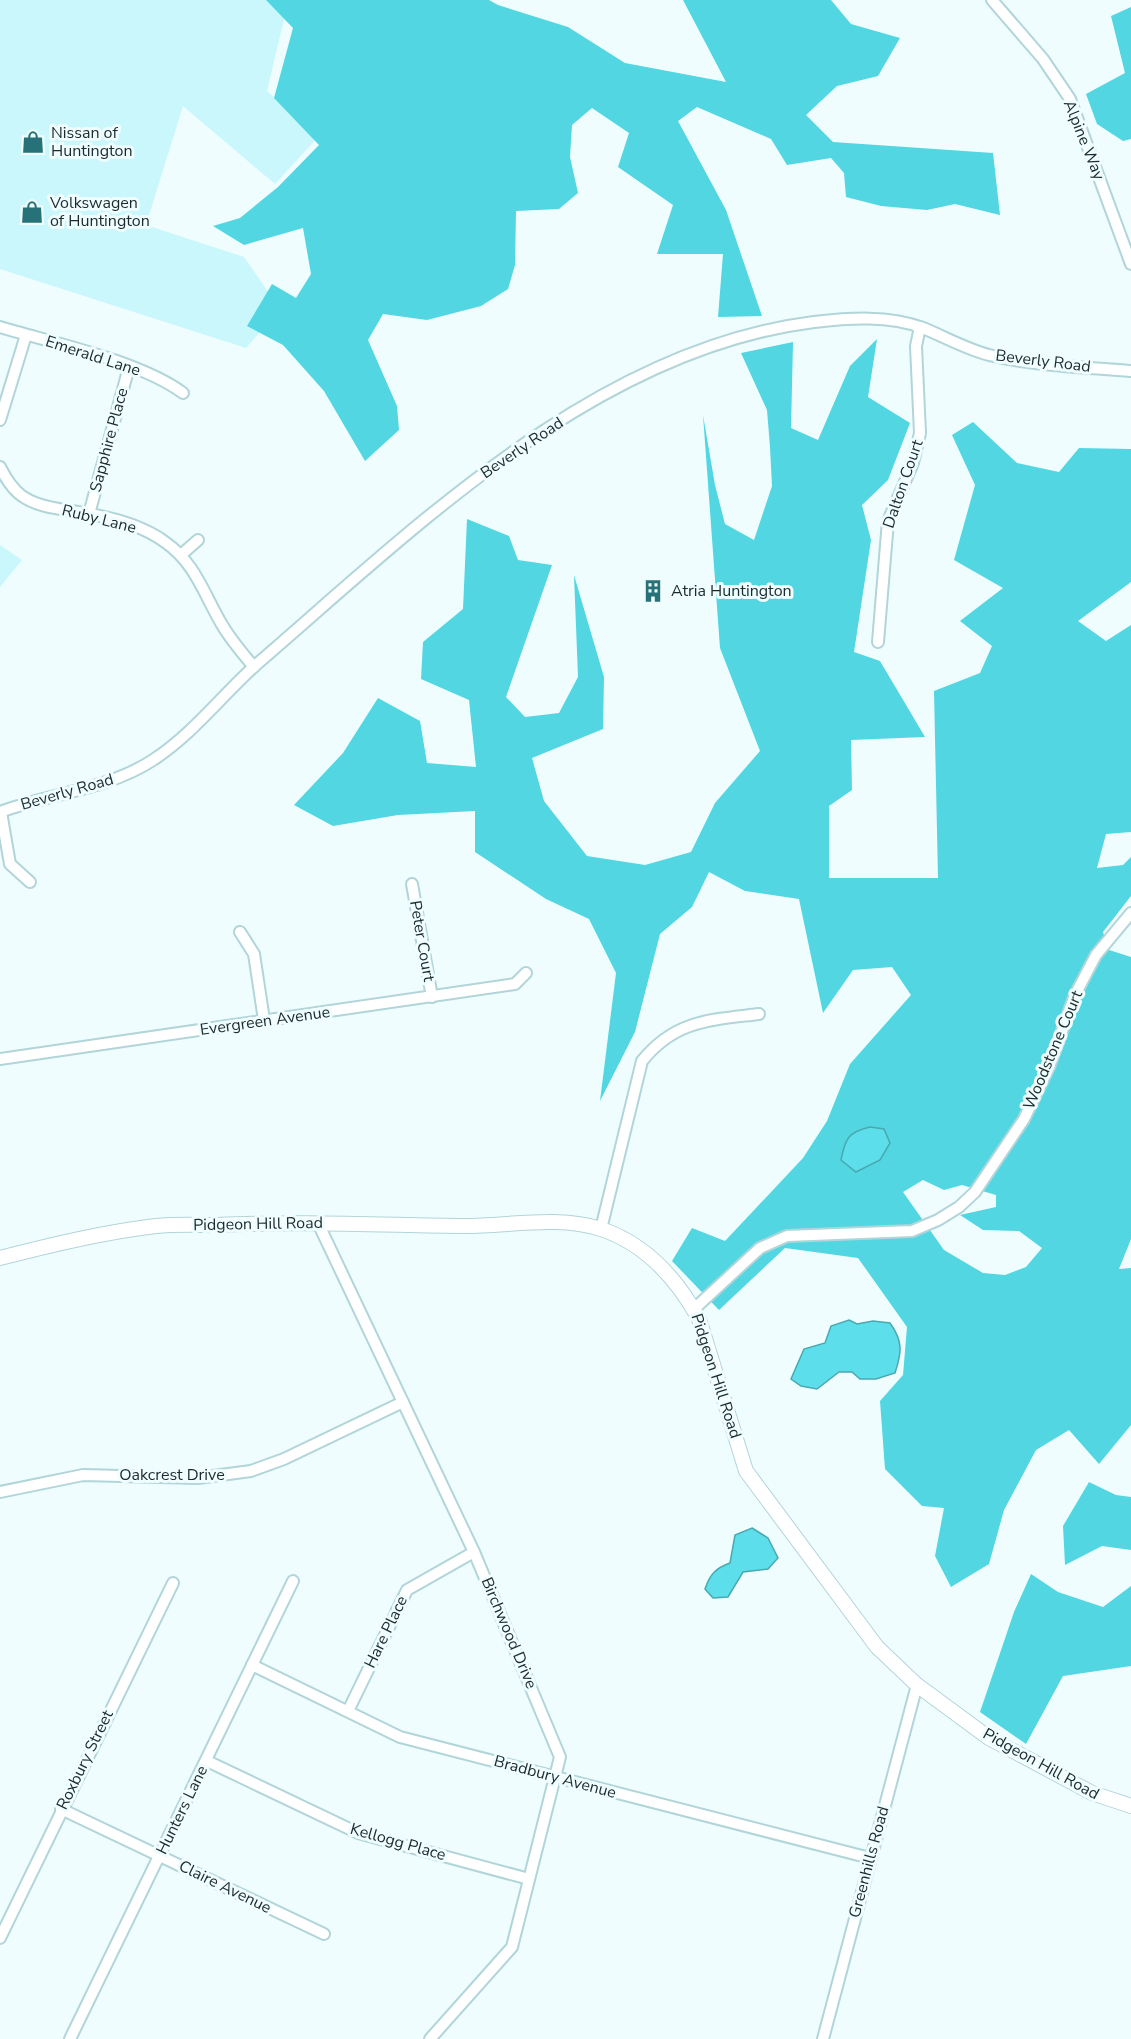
<svg xmlns="http://www.w3.org/2000/svg" width="1131" height="2039" font-family="'Nunito Sans',sans-serif">
	<style>
		.built { fill: #c9f7fc }
		.forest { fill: #51d6e2; fill-rule: evenodd }
		.water { fill: #5cdfeb; stroke: #49a9b1; stroke-width: 1.5 }
		.lines { fill: none; stroke-linecap: round; stroke-linejoin: round }
		.minor-casing { stroke: #b1d5d8; stroke-width: 14 }
		.tertiary-casing { stroke: #b1d5d8; stroke-width: 16 }
		.minor { stroke: #fff; stroke-width: 10 }
		.tertiary { stroke: #fff; stroke-width: 14 }
		.labels { text-anchor: middle; dominant-baseline: central; stroke-width: 6; stroke-linejoin: round; paint-order: stroke }
		.poi-label { font-size: 16px; fill: #1c2a2b; stroke: #effdff; text-anchor: start }
		.street-label { font-size: 16px; fill: #1c2a2b; stroke: #effdff }
	</style>
	<rect width="100%" height="100%" fill="#effdff"/>
	<!-- built -->
	<g class="built">
		<path d="M0,0H268L285,15L267,91L318,137L275,184L183,106L146,225L244,257L280,309L246,348L0,269Z"/>
		<path d="M0,545L22,560L0,587Z"/>
	</g>
	<!-- forest -->
	<g class="forest">
		<path d="M266,0H489L498,5L568,27L625,63L726,82L683,0H831L851,24L900,38L878,76L837,86L806,115L833,142L993,153L1000,215L955,204L927,210L881,206L846,197L844,173L831,158L787,165L771,139L697,107L678,121L726,210L762,316L718,317L723,254H657L673,205L618,167L629,133L592,108L572,125L570,157L578,193L559,209L516,211L515,265L508,289L481,306L427,320L383,314L368,340L397,406L399,430L365,461L324,391L283,345L247,326L272,284L296,298L311,274L303,228L244,245L213,226L240,218L278,187L319,145L274,98L293,28Z"/>
		<path d="M1131,7V139L1123,141L1097,124L1086,94L1125,73L1111,16Z"/>
		<path d="M877,339L868,397L910,423L888,480L862,505L871,540L854,652L880,661L925,737L851,740L852,790L829,806V878H938L934,691L980,673L992,646L960,621L1003,588L954,560L975,485L952,435L973,422L1017,463L1059,472L1079,448L1131,449V582L1078,621L1106,641L1131,625V832L1106,834L1097,868L1123,865L1131,857V896L1103,932L1109,950L1131,957V1239L1119,1269L1131,1268V1425L1099,1464L1069,1430L1036,1450L1004,1510L989,1564L951,1587L935,1556L944,1508L922,1506L885,1469L880,1401L903,1375L907,1327L858,1258L785,1248L719,1310L672,1261L692,1228L725,1241L803,1158L827,1121L850,1064L911,995L892,967L853,970L823,1013L799,899L745,891L709,872L692,907L660,934L635,1032L600,1101L616,973L589,919L546,899L475,852V811L398,815L333,826L294,805L343,753L378,698L420,721L427,763L476,767L469,700L421,679L423,642L463,609L467,519L509,536L518,560L552,565L506,697L525,717L559,713L578,677L574,575L604,677L603,729L532,758L544,801L587,856L645,865L691,852L715,803L760,751L720,648L703,415L715,485L725,524L754,540L772,486L770,447L767,410L741,353L793,342L791,428L818,440L850,366ZM923,1180L944,1190L962,1185L996,1195V1207L960,1215L983,1230L1019,1231L1042,1248L1026,1267L1005,1275L983,1273L944,1250L903,1192Z"/>
		<path d="M1089,1482L1116,1495L1131,1497V1550L1102,1546L1065,1565L1063,1526Z"/>
		<path d="M1031,1574L1058,1592L1103,1607L1131,1586V1666L1063,1676L1026,1744L980,1712L1014,1612Z"/>
	</g>
	<!-- water -->
	<g class="water">
		<path d="M870,1127L884,1129L890,1143L880,1160L856,1172L841,1160C845,1139 848,1132 870,1127Z"/>
		<path d="M849,1320L857,1324L873,1321L890,1323C903,1341 902,1352 895,1373L876,1379H860L852,1372H839L817,1389L801,1386L791,1379L804,1349L825,1343L831,1326Z"/>
		<path d="M752,1528L768,1538L778,1558L768,1569L743,1572L728,1597L713,1598L705,1589C710,1574 716,1568 730,1563L735,1535Z"/>
	</g>
	<g class="lines">
		<!-- minor casing -->
		<g class="minor-casing">
			<g id="minor">
				<path d="M992,0L1043,59L1070,99L1131,264"/>
				<path d="M0,327C53,343 140,361 183,393"/>
				<path d="M0,420L26,335"/>
				<path d="M0,467C5,477 12,489 22,496C39,508 63,509 83,513C110,517 142,525 165,542C195,563 203,592 221,623C230,639 242,653 254,667"/>
				<path d="M89,514L129,367"/>
				<path d="M182,554L198,540"/>
				<path d="M878,642L888,521L913,463L920,433L916,346L920,327"/>
				<path d="M0,812C51,793 107,790 153,760C193,734 222,695 258,663C417,526 596,349 814,322C849,318 889,315 923,328C945,337 966,349 989,355C1035,366 1084,367 1131,371"/>
				<path d="M1,812L10,864L30,882"/>
				<path d="M412,884L432,997"/>
				<path d="M240,932L254,954L264,1020"/>
				<path d="M0,1059L515,984L526,973"/>
				<path d="M318,1223L474,1552L560,1757L512,1947L430,2039"/>
				<path d="M601,1229L642,1061C675,1020 710,1020 759,1014"/>
				<path d="M694,1309L760,1248L787,1236L912,1231L938,1220L959,1207L975,1192L1024,1119L1049,1067L1075,995L1096,955L1131,913"/>
				<path d="M0,1492L83,1475L198,1478L251,1471L284,1459L403,1402"/>
				<path d="M252,1665L400,1737L870,1858"/>
				<path d="M348,1711L407,1590L474,1552"/>
				<path d="M207,1761L358,1833L529,1879"/>
				<path d="M61,1809L324,1934"/>
				<path d="M0,1938L173,1583"/>
				<path d="M70,2039L293,1581"/>
				<path d="M823,2039L917,1685"/>
			</g>
		</g>
		<!-- tertiary casing -->
		<g class="tertiary-casing">
			<path id="tertiary" d="M0,1258C51,1245 104,1232 156,1226C175,1224 196,1225 215,1225C299,1221 382,1225 465,1226C510,1226 558,1215 601,1229C646,1244 677,1279 699,1319L746,1471L877,1647L917,1685L989,1738L1092,1793L1131,1806"/>
		</g>
		<!-- minor -->
		<use href="#minor" class="minor"/>
		<!-- tertiary -->
		<use href="#tertiary" class="tertiary"/>
	</g>
	<!-- icons -->
	<defs>
		<g id="shop-bare" transform="scale(1.8)"><path d="M-5-2.5h2.3a2.7 3.5 0 0 1 5.4 0H5L5.5 6h-11ZM-1.5-2.5h3a1.5 2.3 0 0 0-3 0Z" fill="#277178" stroke="#effdff" stroke-width="2.5" paint-order="stroke"/></g>
		<g id="building-bare" transform="scale(1.8)"><path d="M-4-6H4V6H1V3H-1V6H-4ZM-2.5-4.3h1.7v1.8h-1.7ZM.8-4.3h1.7v1.8H.8ZM-2.5-1h1.7V.8h-1.7ZM.8-1h1.7V.8H.8Z" fill="#277178" stroke="#effdff" stroke-width="2.5" paint-order="stroke"/></g>
	</defs>
	<g fill-rule="evenodd">
		<use href="#shop-bare" x="33" y="142"/>
		<use href="#shop-bare" x="32" y="212"/>
		<use href="#building-bare" x="653" y="591"/>
	</g>
	<g class="labels">
		<!-- poi labels -->
		<g class="poi-label">
			<text x="51" y="133">Nissan of<tspan x="51" dy="18">Huntington</tspan></text>
			<text x="50" y="203">Volkswagen<tspan x="50" dy="18">of Huntington</tspan></text>
			<text x="671" y="591">Atria Huntington</text>
		</g>
		<!-- street labels -->
		<g class="street-label">
			<text transform="translate(1084 140) rotate(68)">Alpine Way</text>
			<text transform="translate(93 356) rotate(18)">Emerald Lane</text>
			<text transform="translate(1043 361) rotate(7)">Beverly Road</text>
			<text transform="translate(109 440) rotate(-75)">Sapphire Place</text>
			<text transform="translate(522 448) rotate(-34)">Beverly Road</text>
			<text transform="translate(903 484) rotate(-71)">Dalton Court</text>
			<text transform="translate(99 519) rotate(14)">Ruby Lane</text>
			<text transform="translate(67 792) rotate(-16)">Beverly Road</text>
			<text transform="translate(422 941) rotate(80)">Peter Court</text>
			<text transform="translate(265 1021) rotate(-8)">Evergreen Avenue</text>
			<text transform="translate(1053 1050) rotate(-67)">Woodstone Court</text>
			<text transform="translate(258 1224) rotate(-1)">Pidgeon Hill Road</text>
			<text transform="translate(716 1376) rotate(72)">Pidgeon Hill Road</text>
			<text x="172" y="1475">Oakcrest Drive</text>
			<text transform="translate(386 1632) rotate(-64)">Hare Place</text>
			<text transform="translate(509 1633) rotate(67)">Birchwood Drive</text>
			<text transform="translate(85 1760) rotate(-64)">Roxbury Street</text>
			<text transform="translate(1041 1764) rotate(29)">Pidgeon Hill Road</text>
			<text transform="translate(555 1777) rotate(15)">Bradbury Avenue</text>
			<text transform="translate(182 1810) rotate(-64)">Hunters Lane</text>
			<text transform="translate(398 1842) rotate(16)">Kellogg Place</text>
			<text transform="translate(869 1862) rotate(-75)">Greenhills Road</text>
			<text transform="translate(225 1887) rotate(26)">Claire Avenue</text>
		</g>
	</g>
</svg>
